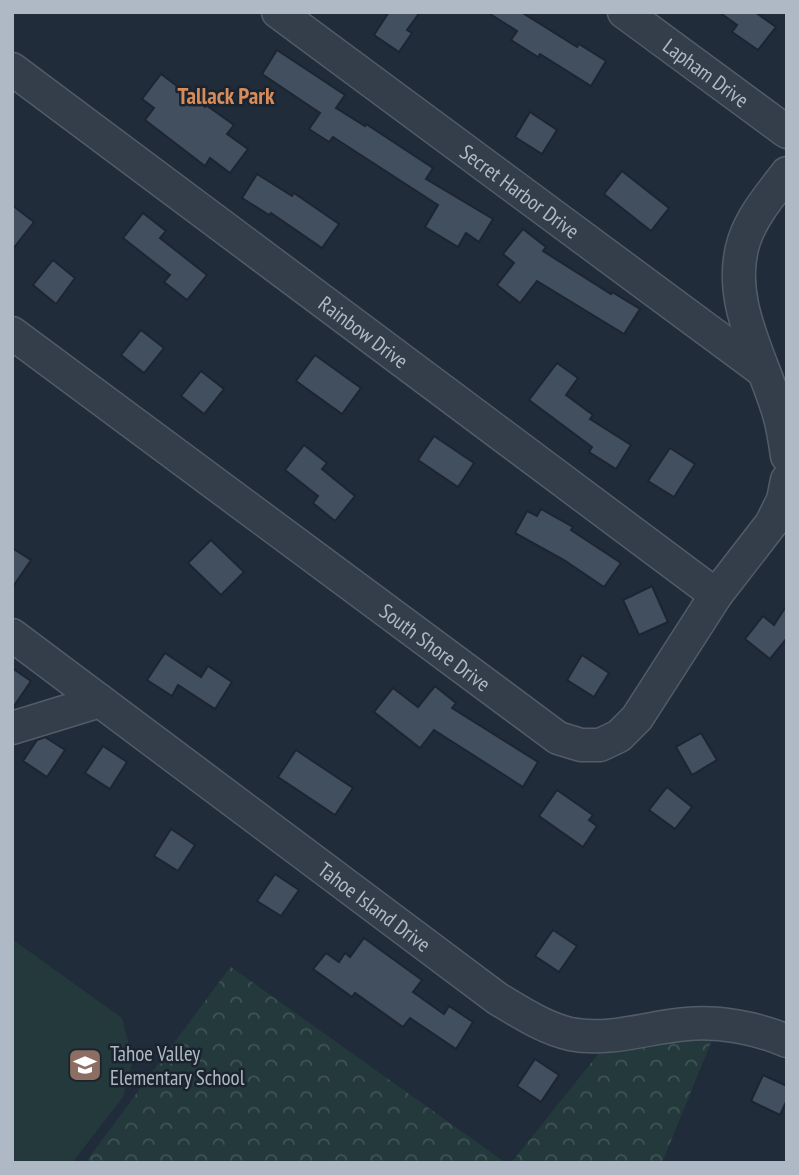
<svg xmlns="http://www.w3.org/2000/svg" width="799" height="1175" font-family="'PT Sans Narrow',sans-serif">
	<style>
		.forest { fill: url(#forest-crowns) }
		.pitch { fill: #23393b }
		.building { fill: #424f5e; stroke: #1c2531; stroke-width: 2 }
		.lines { fill: none; stroke-linecap: round; stroke-linejoin: round }
		.minor-casing { stroke: #525c68; stroke-width: 35 }
		.minor { stroke: #343e4a; stroke-width: 32 }
		.labels { text-anchor: middle; dominant-baseline: central; stroke-width: 5; stroke-linejoin: round; paint-order: stroke }
		.street-label { font-size: 21px; fill: #afb9c6; stroke: #1a232e }
		.poi-label { font-size: 21px; fill: #afb9c6; stroke: #1a232e; text-anchor: start }
		.neighbourhood-label { font-size: 23px; font-weight: bold; fill: #d68c5b; stroke: #1a232e }
	</style>
	<defs>
		<pattern id="forest-crowns" width="20" height="18" patternUnits="userSpaceOnUse" patternTransform="scale(1.75)"><rect width="20" height="18" fill="#23393b"/><path d="M2 6a3 3 0 1 1 6 0M12 15a3 3 0 1 1 6 0" fill="none" stroke="#405456"/></pattern>
	</defs>
	<rect width="100%" height="100%" fill="#212c3a"/>
	<!-- forest -->
	<g class="forest">
		<path d="M231,966V967L506,1163H85Z"/>
		<path d="M714,1035L662,1163H511L599,1053L624,1050L665,1040Z"/>
	</g>
	<!-- pitch -->
	<path class="pitch" d="M12,939L122,1018L133,1060L123,1097L72,1163H12Z"/>
	<!-- building -->
	<g class="building">
		<path d="M389,12H420L407,30L412,33L399,52L374,35Z"/>
		<path d="M487,12H521L577,47L579,44L606,61L591,86L540,54L538,57L511,40L517,31Z"/>
		<path d="M719,12H755L776,27L758,50L732,32L737,25Z"/>
		<path d="M277,50L345,95L336,108L365,126L366,124L433,168L426,179L493,219L479,242L466,233L458,247L425,227L438,205L333,137L329,142L309,129L320,113L262,74Z"/>
		<path d="M161,74L205,107L206,105L234,125L227,134L248,149L230,173L210,158L205,166L145,120L154,108L142,99Z"/>
		<path d="M530,112L557,130L542,154L515,137Z"/>
		<path d="M622,171L669,208L651,231L604,194Z"/>
		<path d="M257,174L292,196L294,193L339,224L322,248L271,213L269,215L242,198Z"/>
		<path d="M12,205L34,222L12,250Z"/>
		<path d="M143,213L166,231L160,238L207,275L187,300L164,282L170,275L123,238Z"/>
		<path d="M523,229L546,247L543,251L611,294L612,292L640,309L624,334L537,281L520,303L497,285L514,263L503,254Z"/>
		<path d="M53,260L75,278L56,304L33,285Z"/>
		<path d="M141,330L164,348L144,373L121,355Z"/>
		<path d="M315,355L361,388L342,414L296,381Z"/>
		<path d="M557,363L578,378L566,395L593,415L590,419L631,445L616,469L589,452L592,447L529,400Z"/>
		<path d="M201,371L224,389L204,414L181,396Z"/>
		<path d="M434,436L474,463L458,487L418,460Z"/>
		<path d="M304,445L327,463L322,469L355,496L335,521L313,503L318,496L285,470Z"/>
		<path d="M670,448L695,464L674,497L648,481Z"/>
		<path d="M541,509L573,527L571,530L621,563L604,587L564,560L515,533L527,511L537,516Z"/>
		<path d="M211,540L244,572L221,595L188,563Z"/>
		<path d="M12,548L31,560L12,588Z"/>
		<path d="M652,586L668,622L639,635L623,600Z"/>
		<path d="M787,605V638L770,659L745,639L763,616L774,625Z"/>
		<path d="M165,653L201,677L208,666L232,682L215,709L178,685L172,696L147,680Z"/>
		<path d="M582,655L609,673L594,697L567,680Z"/>
		<path d="M12,668L31,681L12,709Z"/>
		<path d="M435,686L456,703L452,708L538,762L523,787L434,730L420,748L374,712L393,688L418,707Z"/>
		<path d="M701,733L717,760L692,775L676,747Z"/>
		<path d="M45,737L65,750L47,777L23,761L37,740Z"/>
		<path d="M103,746L127,762L110,789L85,773Z"/>
		<path d="M296,750L353,788L335,815L278,777Z"/>
		<path d="M667,787L692,807L675,829L649,810Z"/>
		<path d="M557,790L593,815L589,820L597,826L583,847L539,816Z"/>
		<path d="M171,829L195,845L178,871L154,856Z"/>
		<path d="M275,874L299,890L281,916L257,901Z"/>
		<path d="M553,930L577,946L559,972L535,956Z"/>
		<path d="M364,938L422,980L413,992L444,1014L449,1006L473,1022L456,1049L410,1018L403,1027L355,993L352,997L313,969L326,953L339,962L345,953L350,957Z"/>
		<path d="M535,1059L559,1075L541,1102L517,1086Z"/>
		<path d="M763,1075L787,1086V1100L780,1115L751,1101Z"/>
	</g>
	<g class="lines">
		<!-- minor casing -->
		<g class="minor-casing">
			<g id="minor">
				<path id="s1" d="M278,12L763,371"/>
				<path id="s2" d="M624,12L787,132"/>
				<path id="s3" d="M12,69L716,595"/>
				<path d="M787,173C771,194 752,216 744,241C725,300 763,359 779,414C783,427 785,442 787,456"/>
				<path id="s4" d="M12,333L558,738L581,745H600L619,736L637,718L716,595L771,524L783,500L787,480"/>
				<path id="s5" d="M12,635L498,999C520,1012 544,1028 570,1034C610,1042 648,1027 687,1024C719,1021 757,1028 787,1041"/>
				<path d="M12,728L100,701"/>
			</g>
		</g>
		<!-- minor -->
		<use href="#minor" class="minor"/>
	</g>
	<!-- icons -->
	<defs>
		<g id="school-square" transform="scale(1.75)"><rect x="-9" y="-9" width="18" height="18" rx="4" fill="#8d6e63" stroke="#1a232e"/><path d="M0-5L7-2L0 1L-7-2ZM-4 1L0 2.5L4 1V4Q0 6-4 4Z" fill="#fff"/></g>
	</defs>
	<g fill-rule="evenodd">
		<use href="#school-square" x="85" y="1065"/>
	</g>
	<g class="labels">
		<!-- street labels -->
		<g class="street-label">
			<text stroke="none"><textPath href="#s2" startOffset="102">Lapham Drive</textPath></text>
			<text stroke="none"><textPath href="#s1" startOffset="301">Secret Harbor Drive</textPath></text>
			<text stroke="none"><textPath href="#s3" startOffset="439">Rainbow Drive</textPath></text>
			<text stroke="none"><textPath href="#s4" startOffset="527">South Shore Drive</textPath></text>
			<text stroke="none"><textPath href="#s5" startOffset="453">Tahoe Island Drive</textPath></text>
		</g>
		<!-- poi labels -->
		<g class="poi-label">
			<text x="110" y="1053">Tahoe Valley<tspan x="110" dy="24">Elementary School</tspan></text>
		</g>
		<!-- neighbourhood labels -->
		<g class="neighbourhood-label">
			<text x="226" y="95">Tallack Park</text>
		</g>
	</g>
	<!-- border -->
	<rect width="799" height="1175" fill="none" stroke="#afb9c6" stroke-width="28"/>
</svg>
